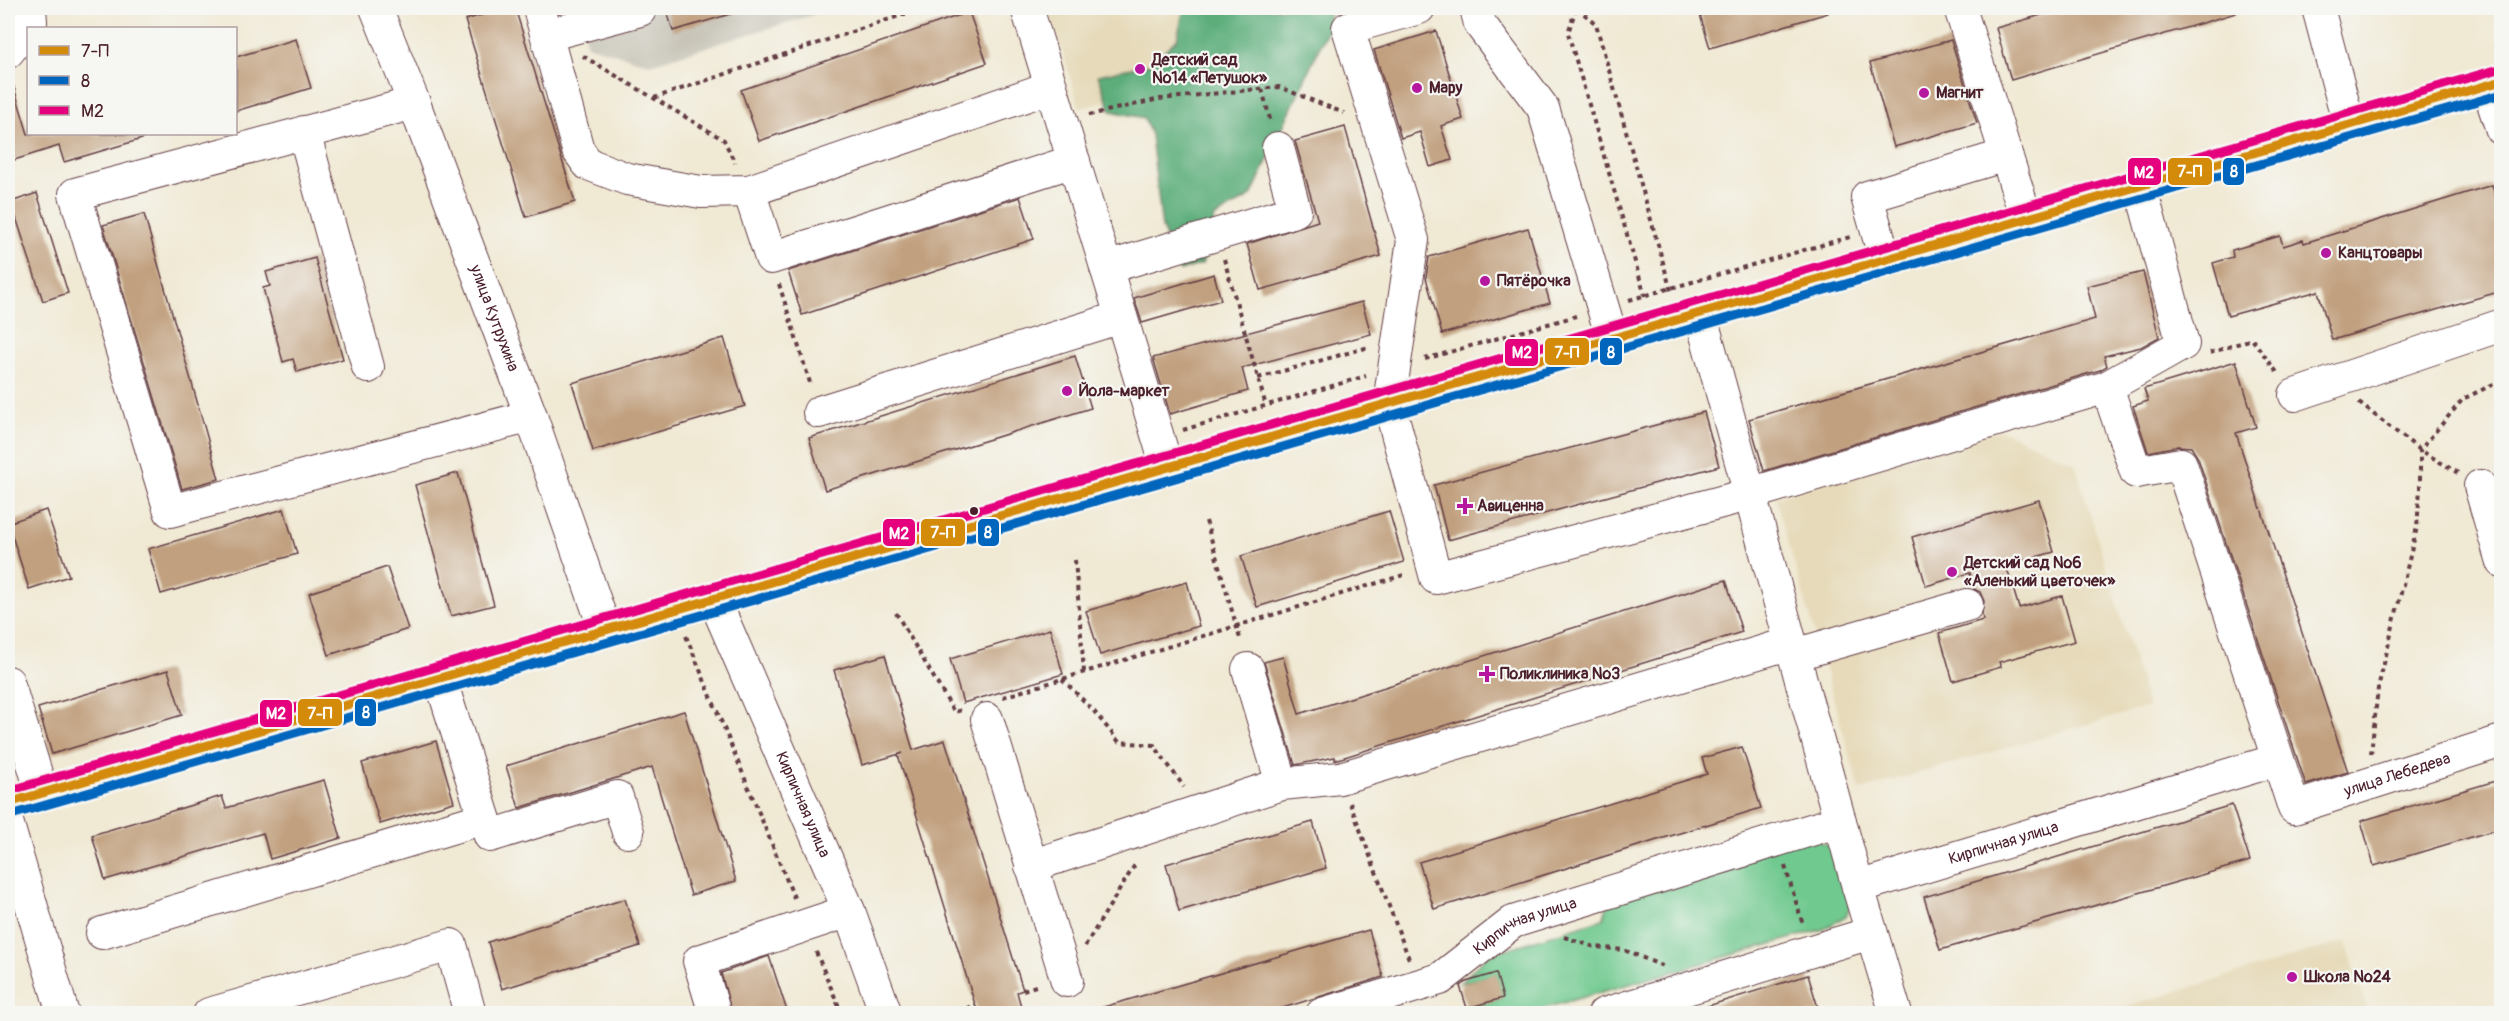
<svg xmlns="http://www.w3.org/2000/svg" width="2509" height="1021" font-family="Pangolin,sans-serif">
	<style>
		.built { fill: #e6daba }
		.industrial { fill: #c8c4b8 }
		.green { fill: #70c98f; stroke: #5d745d; stroke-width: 1.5 }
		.forest { fill: #5cad7a; stroke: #536652; stroke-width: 1.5 }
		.building { fill: #c1a07f }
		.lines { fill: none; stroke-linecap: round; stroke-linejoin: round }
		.minor-casing { stroke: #633d44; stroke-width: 34 }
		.path { stroke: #633d44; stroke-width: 4; stroke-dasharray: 4.5 4.5; stroke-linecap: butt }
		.minor { stroke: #fff; stroke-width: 32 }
		.bus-1-casing { stroke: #f6f6f2; stroke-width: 14 }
		.bus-2-casing { stroke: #f6f6f2; stroke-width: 14 }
		.bus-3-casing { stroke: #f6f6f2; stroke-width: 14 }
		.bus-1 { stroke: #d48b09; stroke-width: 9 }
		.bus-2 { stroke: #0065bd; stroke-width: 9 }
		.bus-3 { stroke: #e5007d; stroke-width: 9 }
		.poi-dot { fill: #b5179e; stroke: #f6f6f2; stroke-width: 2 }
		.bus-dot { fill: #4a1f2b; stroke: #f6f6f2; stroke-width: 2 }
		.labels { text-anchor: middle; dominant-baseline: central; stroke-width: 4.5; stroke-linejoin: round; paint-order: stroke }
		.poi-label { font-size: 16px; font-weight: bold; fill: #4a1f2b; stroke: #f6f6f2; text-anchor: start }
		.street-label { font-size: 16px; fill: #4a1f2b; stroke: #f6f6f2 }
		.line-badge { stroke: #f6f6f2; stroke-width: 2 }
		.badge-label { font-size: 16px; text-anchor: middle; font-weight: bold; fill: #fff }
	</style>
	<rect width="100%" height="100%" fill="#f6f6f2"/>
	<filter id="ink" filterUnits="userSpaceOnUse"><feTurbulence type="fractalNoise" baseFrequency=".0167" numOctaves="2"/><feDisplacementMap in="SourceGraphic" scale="12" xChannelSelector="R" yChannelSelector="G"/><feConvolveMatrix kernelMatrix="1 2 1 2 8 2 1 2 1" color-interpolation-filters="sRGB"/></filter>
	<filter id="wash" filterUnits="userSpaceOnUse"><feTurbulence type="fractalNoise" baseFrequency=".008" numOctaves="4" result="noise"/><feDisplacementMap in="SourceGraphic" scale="24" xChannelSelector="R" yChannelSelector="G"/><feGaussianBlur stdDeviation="1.35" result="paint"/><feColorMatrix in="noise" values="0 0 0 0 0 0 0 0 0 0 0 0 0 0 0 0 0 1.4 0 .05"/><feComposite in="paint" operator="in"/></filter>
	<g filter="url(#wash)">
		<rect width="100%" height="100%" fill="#f0e9d4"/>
		<!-- built -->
		<g class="built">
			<path d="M1049,8H1337L1344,29L1080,109Z"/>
			<path d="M2001,430L2075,463L2148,707L1860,790L1775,497Z"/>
			<path d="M2346,941L2368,1013H2105Z"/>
		</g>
		<!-- industrial -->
		<path class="industrial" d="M577,8H836L650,64L587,45Z"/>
		<!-- green -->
		<path class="green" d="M1811,837L1836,849L1852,901L1846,916L1824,929L1527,1013H1468L1467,1008L1502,998L1496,974L1460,983L1488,955L1603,919L1610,899Z"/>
		<!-- forest -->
		<path class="forest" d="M1184,8H1330L1328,29L1251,196L1215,217L1202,264L1180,271L1162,228L1151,135L1144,118L1111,111L1098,75L1150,64L1177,39Z"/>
		<g id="blocks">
			<!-- building -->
			<g class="building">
				<path d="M505,8H515L575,202L526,217L465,20Z"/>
				<path d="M666,8H734V13L673,31Z"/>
				<path d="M1698,8H1828V13L1710,48Z"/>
				<path d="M2066,8H2236V13L2011,80L1996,28Z"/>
				<path d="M969,12L987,63L759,141L741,90Z"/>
				<path d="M1436,31L1463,119L1441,126L1452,160L1430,167L1420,132L1401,138L1374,50Z"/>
				<path d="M296,39L311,88L236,111V57Z"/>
				<path d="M1951,40L1977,123L1894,147L1870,63Z"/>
				<path d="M12,81L28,134H141L142,139L64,162L59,146L8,162V82Z"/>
				<path d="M1345,127L1381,256L1260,290L1247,244L1318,221L1295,141Z"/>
				<path d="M2492,185L2502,218V291L2332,340L2318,291L2228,316L2213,263L2233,257L2232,250L2280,236L2283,246L2303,240L2304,243Z"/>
				<path d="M37,193L68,293L43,301L11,202Z"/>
				<path d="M1020,197L1034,239L802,315L788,271Z"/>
				<path d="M144,214L219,479L182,489L103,225Z"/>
				<path d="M1528,228L1550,303L1442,334L1426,278L1429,257Z"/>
				<path d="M315,258L343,359L297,372L293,359L283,362L263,288L270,286L266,272Z"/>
				<path d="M2143,272L2159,337L2141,347L2104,356L2107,366L2100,370L1764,471L1749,419L2095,319L2087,286Z"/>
				<path d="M1214,274L1221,300L1142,323L1134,298Z"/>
				<path d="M1362,302L1371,334L1242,368L1248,391L1170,414L1153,358Z"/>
				<path d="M724,338L745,406L593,451L572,383Z"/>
				<path d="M1075,356L1091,408L825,490L809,438Z"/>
				<path d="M2236,361L2256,427L2236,433L2348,772L2306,785L2198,458L2191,447L2178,446L2148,452L2133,406L2148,401L2144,389Z"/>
				<path d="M1704,412L1719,466L1448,540L1434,485Z"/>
				<path d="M458,473L494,605L451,616L415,485Z"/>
				<path d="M2039,500L2054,552L2006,565L2019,608L2062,596L2075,641L1999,662L2001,667L1953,681L1939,633L1983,620L1982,614L1984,601L1980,592L1974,589L1970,573L1926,586L1912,537Z"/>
				<path d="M284,509L297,554L161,594L148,549Z"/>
				<path d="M46,510L69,576L29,589L8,523Z"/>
				<path d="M1389,511L1404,562L1257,607L1241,556Z"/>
				<path d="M387,567L408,629L329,655L309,593Z"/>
				<path d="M1726,580L1742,632L1335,760V757L1295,765L1264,662L1283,657L1299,714Z"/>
				<path d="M1187,582L1199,626L1100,655L1086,611Z"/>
				<path d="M1050,629L1063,674L963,703L950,659Z"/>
				<path d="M885,655L913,750L945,740L1023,990L1017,992L1023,1014H978L898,755L903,753L862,765L834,670Z"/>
				<path d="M168,670L182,715L52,754L38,708Z"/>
				<path d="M684,711L736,881L691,895L652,767L519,808L506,766Z"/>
				<path d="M436,741L454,802L380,824L362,763Z"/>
				<path d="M1742,747L1761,808L1434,909L1419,862L1707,774L1702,758Z"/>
				<path d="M2502,779V828L2374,866L2361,821Z"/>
				<path d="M324,780L341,838L270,859L263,833L105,880L92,835L222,796L226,808Z"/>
				<path d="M2232,805L2250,861L1940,950L1924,897Z"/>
				<path d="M1313,822L1326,868L1179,911L1166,864Z"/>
				<path d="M625,899L640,946L502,989L488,942Z"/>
				<path d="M1369,930L1383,977L1312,999L1263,1014H1100V1008Z"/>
				<path d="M769,956L788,1014H732L721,973Z"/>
				<path d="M1496,973L1503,998L1467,1008L1460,986L1466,982Z"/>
				<path d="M1808,975L1820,1014H1699L1698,1009Z"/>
			</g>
		</g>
	</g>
	<g filter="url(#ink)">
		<use href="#blocks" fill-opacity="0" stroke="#633d44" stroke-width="1.5"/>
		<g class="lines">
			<!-- minor casing -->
			<g class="minor-casing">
				<g id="minor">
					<path id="s1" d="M376,8L414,103L531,416L605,630"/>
					<path d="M539,8L578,150L588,164L627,179L701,192L749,191L1051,87"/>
					<path d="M1027,8L1167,467"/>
					<path d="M1419,8L1348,28L1413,240L1389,403L1436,578L1736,498L2107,387"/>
					<path d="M1476,8L1480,24L1543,108L1612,338"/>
					<path d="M1960,8L2026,218"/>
					<path d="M2318,8L2349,125"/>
					<path d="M547,35L640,10"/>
					<path d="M8,52L31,22L30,8"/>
					<path d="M2487,85L2502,130"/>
					<path d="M414,103L75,194L170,511L531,416"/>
					<path d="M304,132L368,367"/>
					<path id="s2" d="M2140,185L2183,344L2107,387L2136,472L2181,464L2294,808L2502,741"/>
					<path d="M749,191L771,258L1074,161"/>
					<path d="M1885,259L1867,197L2006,155"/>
					<path d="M1106,268L1295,211L1278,148"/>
					<path d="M1700,313L1858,887L1896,1014"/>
					<path d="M2295,395L2502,325"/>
					<path d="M819,412L1121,317"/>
					<path d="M2480,486L2502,562"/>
					<path id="s3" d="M714,599L849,911L886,1014"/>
					<path d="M1794,655L1967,605"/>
					<path d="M1248,669L1282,784"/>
					<path d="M440,678L490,836L617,797L628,832"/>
					<path d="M8,682L42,793"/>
					<path d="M987,719L1067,981"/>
					<path d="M8,803L2502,81"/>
					<path d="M8,825L63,1014"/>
					<path d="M1031,866L1282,784L1340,778L1791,643"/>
					<path id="s4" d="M1858,887L2277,760"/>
					<path d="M102,933L484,818"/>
					<path d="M209,1014L451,945L470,1014"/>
					<path d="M715,1014L699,961L849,911"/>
					<path id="s5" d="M1322,1014L1440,979L1513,922L1840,821"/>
					<path d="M1604,1014L1871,933"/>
				</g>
			</g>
			<!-- path -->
			<g class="path">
				<path d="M1576,8L1568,33L1645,296"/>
				<path d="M1577,8L1596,24L1671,291"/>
				<path d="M583,56L724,140L735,163"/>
				<path d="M1262,89L1271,123"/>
				<path d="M654,98L923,8"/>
				<path d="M1089,115L1160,99L1279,87L1344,113"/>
				<path d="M1224,259L1266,406"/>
				<path d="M779,284L811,386"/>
				<path d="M1629,300L1850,237"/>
				<path d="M2210,353L2252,339L2279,375"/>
				<path d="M1425,359L1576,316"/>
				<path d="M1258,378L1369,347"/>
				<path d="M2359,403L2420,450L2458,473"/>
				<path d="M1183,430L1366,376"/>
				<path d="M1206,521L1241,642"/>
				<path d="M1075,560L1084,672"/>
				<path d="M896,613L954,712L962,710"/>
				<path d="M686,636L795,900"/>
				<path d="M1062,679L1093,710L1119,742L1154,745L1184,787"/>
				<path d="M1003,697L1407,574"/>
				<path d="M2371,754L2378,688L2417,527L2420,489V450L2463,399L2502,380"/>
				<path d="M1350,803L1409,959"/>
				<path d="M1785,866L1803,925"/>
				<path d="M1564,937L1595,947L1624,950L1665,967"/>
				<path d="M1085,946L1136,863"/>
				<path d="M816,952L842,1014"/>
				<path d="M1023,990L1039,985"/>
				<path d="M8,993L14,1014"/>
				<path d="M958,1011L976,1005"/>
			</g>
			<!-- minor -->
			<use href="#minor" class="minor"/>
			<!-- bus-1 casing -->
			<g class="bus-1-casing">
				<path id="bus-1" d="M8,803L2502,81"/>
			</g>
			<!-- bus-2 casing -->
			<g class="bus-2-casing">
				<path id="bus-2" d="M11,815L2502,94"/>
			</g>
			<!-- bus-3 casing -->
			<g class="bus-3-casing">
				<path id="bus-3" d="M8,791L2499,69"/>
			</g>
			<!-- bus-1 -->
			<use href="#bus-1" class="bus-1"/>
			<!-- bus-2 -->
			<use href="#bus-2" class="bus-2"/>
			<!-- bus-3 -->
			<use href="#bus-3" class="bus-3"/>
		</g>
	</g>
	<!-- markers -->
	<g class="poi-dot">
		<circle cx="1140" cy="69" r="6"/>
		<circle cx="1417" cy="88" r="6"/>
		<circle cx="1924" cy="93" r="6"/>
		<circle cx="2326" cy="253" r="6"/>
		<circle cx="1485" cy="281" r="6"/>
		<circle cx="1067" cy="391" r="6"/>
		<path d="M1462 497h6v6h6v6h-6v6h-6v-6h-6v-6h6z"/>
		<circle cx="1952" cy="572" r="6"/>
		<path d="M1484 665h6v6h6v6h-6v6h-6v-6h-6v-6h6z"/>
		<circle cx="2292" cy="977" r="6"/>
	</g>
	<circle class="bus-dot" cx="974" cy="511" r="5"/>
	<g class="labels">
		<!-- poi labels -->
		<g class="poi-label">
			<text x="1152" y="60">Детский сад<tspan x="1152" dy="18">№14 «Петушок»</tspan></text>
			<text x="1429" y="88">Мару</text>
			<text x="1936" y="93">Магнит</text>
			<text x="2338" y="253">Канцтовары</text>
			<text x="1497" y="281">Пятёрочка</text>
			<text x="1079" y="391">Йола-маркет</text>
			<text x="1477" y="506">Авиценна</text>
			<text x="1964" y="563">Детский сад №6<tspan x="1964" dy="18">«Аленький цветочек»</tspan></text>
			<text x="1500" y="674">Поликлиника №3</text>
			<text x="2304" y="977">Школа №24</text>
		</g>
		<!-- street labels -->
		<g class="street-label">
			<text stroke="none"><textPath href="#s1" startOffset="332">улица Кутрухина</textPath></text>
			<text stroke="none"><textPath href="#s2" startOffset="858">улица Лебедева</textPath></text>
			<text stroke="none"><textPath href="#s3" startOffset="224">Кирпичная улица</textPath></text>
			<text stroke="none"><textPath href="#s4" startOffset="152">Кирпичная улица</textPath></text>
			<text stroke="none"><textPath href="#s5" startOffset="225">Кирпичная улица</textPath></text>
		</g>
	</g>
	<g class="line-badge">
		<rect x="2167" y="157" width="46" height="29" rx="6" fill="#d48b09"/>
		<rect x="2222" y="157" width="23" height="29" rx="6" fill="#0065bd"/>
		<rect x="2127" y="157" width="35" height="29" rx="6" fill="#e5007d"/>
		<rect x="1544" y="337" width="46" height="29" rx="6" fill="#d48b09"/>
		<rect x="1599" y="337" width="24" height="29" rx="6" fill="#0065bd"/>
		<rect x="1504" y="338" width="35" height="29" rx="6" fill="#e5007d"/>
		<rect x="977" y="518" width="23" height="29" rx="6" fill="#0065bd"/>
		<rect x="920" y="518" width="46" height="29" rx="6" fill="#d48b09"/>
		<rect x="882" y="518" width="34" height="29" rx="6" fill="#e5007d"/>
		<rect x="354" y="698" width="23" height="29" rx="6" fill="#0065bd"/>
		<rect x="297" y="698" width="46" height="29" rx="6" fill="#d48b09"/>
		<rect x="259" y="699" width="34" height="29" rx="6" fill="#e5007d"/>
	</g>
	<g class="badge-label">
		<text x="2190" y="177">7-П</text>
		<text x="2234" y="177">8</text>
		<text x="2144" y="178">М2</text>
		<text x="1567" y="358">7-П</text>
		<text x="1611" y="358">8</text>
		<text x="1522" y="358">М2</text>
		<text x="988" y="538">8</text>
		<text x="943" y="538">7-П</text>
		<text x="899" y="539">М2</text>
		<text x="366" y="718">8</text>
		<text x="320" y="719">7-П</text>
		<text x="276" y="719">М2</text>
	</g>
	<!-- margin -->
	<rect width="2509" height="1021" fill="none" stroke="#f6f6f2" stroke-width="30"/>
	<!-- legend -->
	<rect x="27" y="27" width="210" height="108" fill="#f6f6f2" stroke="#b1a0a2" stroke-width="1.5"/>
	<rect x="39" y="46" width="30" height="9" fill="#d48b09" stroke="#b1a0a2" stroke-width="1.5"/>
	<text x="81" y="57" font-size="18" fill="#4a1f2b">7-П</text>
	<rect x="39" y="76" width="30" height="9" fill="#0065bd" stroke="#b1a0a2" stroke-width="1.5"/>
	<text x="81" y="87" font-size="18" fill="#4a1f2b">8</text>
	<rect x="39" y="106" width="30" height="9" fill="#e5007d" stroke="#b1a0a2" stroke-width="1.5"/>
	<text x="81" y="117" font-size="18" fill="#4a1f2b">М2</text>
</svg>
